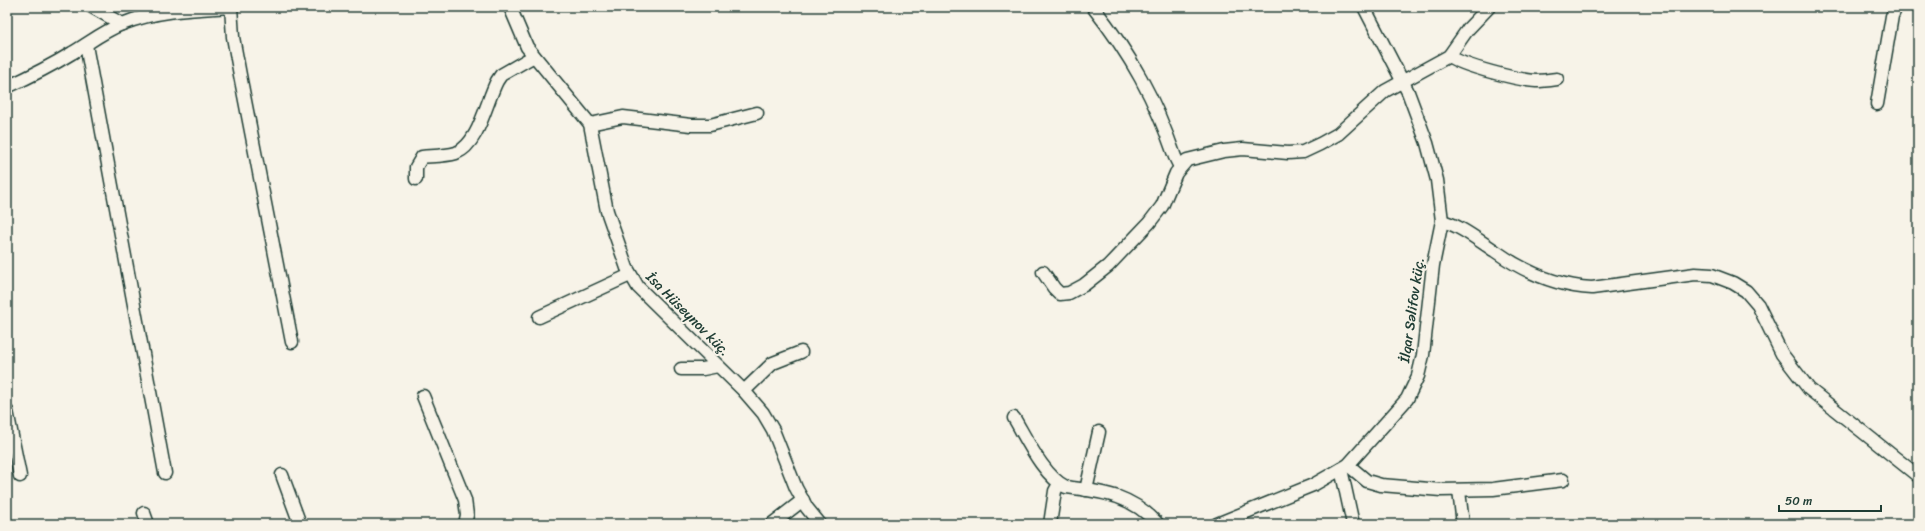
<svg xmlns="http://www.w3.org/2000/svg" width="1925" height="531" font-family="Sriracha,sans-serif">
	<style>
		.lines { fill: none; stroke-linecap: round; stroke-linejoin: round }
		.street-casing { stroke: #1f3d34; stroke-width: 15 }
		.street { stroke: #f7f3e8; stroke-width: 12 }
		.labels { text-anchor: middle; dominant-baseline: central; stroke-width: 4; stroke-linejoin: round; paint-order: stroke }
		.street-label { font-size: 14px; fill: #1f3d34; stroke: #f7f3e8 }
	</style>
	<rect width="100%" height="100%" fill="#f7f3e8"/>
	<filter id="ink" filterUnits="userSpaceOnUse"><feTurbulence type="fractalNoise" baseFrequency=".025" numOctaves="2"/><feDisplacementMap in="SourceGraphic" scale="8" xChannelSelector="R" yChannelSelector="G"/><feConvolveMatrix kernelMatrix="1 2 1 2 8 2 1 2 1" color-interpolation-filters="sRGB"/></filter>
	<g filter="url(#ink)">
		<g class="lines">
			<!-- street casing -->
			<g class="street-casing">
				<g id="street">
					<path d="M92,7L122,24"/>
					<path d="M231,7L233,37L240,75L292,342"/>
					<path d="M510,7L527,47L590,124L607,211L627,268L638,287L744,391L763,413L773,430L796,488L807,508L820,524"/>
					<path d="M1093,7C1131,55 1155,99 1175,157L1180,167"/>
					<path d="M86,45L165,473"/>
					<path d="M1449,56C1463,66 1518,80 1536,81C1543,81 1550,80 1557,79"/>
					<path d="M7,87C29,77 51,66 72,53C89,43 104,31 122,24C157,10 194,9 231,7"/>
					<path d="M1877,104L1892,16L1896,7"/>
					<path d="M590,124L623,117L691,125H710L757,113"/>
					<path d="M416,179V167L422,157C433,156 446,156 456,153C479,144 486,102 497,81L501,75L534,56"/>
					<path d="M1442,221C1461,226 1478,240 1495,251C1523,271 1557,286 1592,288L1695,274L1712,275L1733,283L1746,291L1758,305L1782,354L1809,389L1918,476"/>
					<path d="M1043,272L1054,288L1060,294L1069,293L1084,285L1108,266L1149,223L1162,206L1176,173L1187,160L1224,151L1243,149L1288,153L1303,152L1320,144L1338,134L1385,91L1449,56L1468,29L1489,7"/>
					<path d="M539,317L630,275"/>
					<path d="M681,369H703L718,366"/>
					<path d="M744,391L773,363L801,352"/>
					<path d="M423,396L465,500L467,515L465,524"/>
					<path d="M7,411L20,476"/>
					<path d="M1014,418C1026,438 1044,477 1066,487C1103,492 1130,494 1158,524"/>
					<path d="M1348,465L1367,481L1381,485L1441,490L1493,489L1563,480"/>
					<path d="M1341,469L1353,524"/>
					<path d="M282,475L300,524"/>
					<path d="M1086,490L1099,432"/>
					<path d="M1459,491L1463,524"/>
					<path d="M144,513L148,524"/>
					<path d="M772,524L803,500"/>
					<path d="M1050,524L1055,491L1059,484"/>
					<path d="M1217,524L1313,485L1348,465L1407,399L1418,376L1423,355L1433,265L1442,221L1437,180L1427,143L1408,92L1364,7"/>
				</g>
			</g>
			<!-- street -->
			<use href="#street" class="street"/>
		</g>
	</g>
	<g class="labels">
		<!-- street labels -->
		<g class="street-label">
			<text transform="translate(1412 310) rotate(-82)">İlqar Səlifov küç.</text>
			<text transform="translate(688 314) rotate(45)">İsa Hüseynov küç.</text>
		</g>
	</g>
	<!-- margin -->
	<rect width="1925" height="531" fill="none" stroke="#f7f3e8" stroke-width="24"/>
	<rect x="12" y="12" width="1901" height="507" fill="none" stroke="#1f3d34" stroke-width="1.5" filter="url(#ink)"/>
	<!-- scale -->
	<path d="M1779 505v6h102v-6" fill="none" stroke="#1f3d34" stroke-width="2"/>
	<text x="1785" y="505" font-size="12" fill="#1f3d34" stroke="#f7f3e8" stroke-width="3" paint-order="stroke">50 m</text>
</svg>
